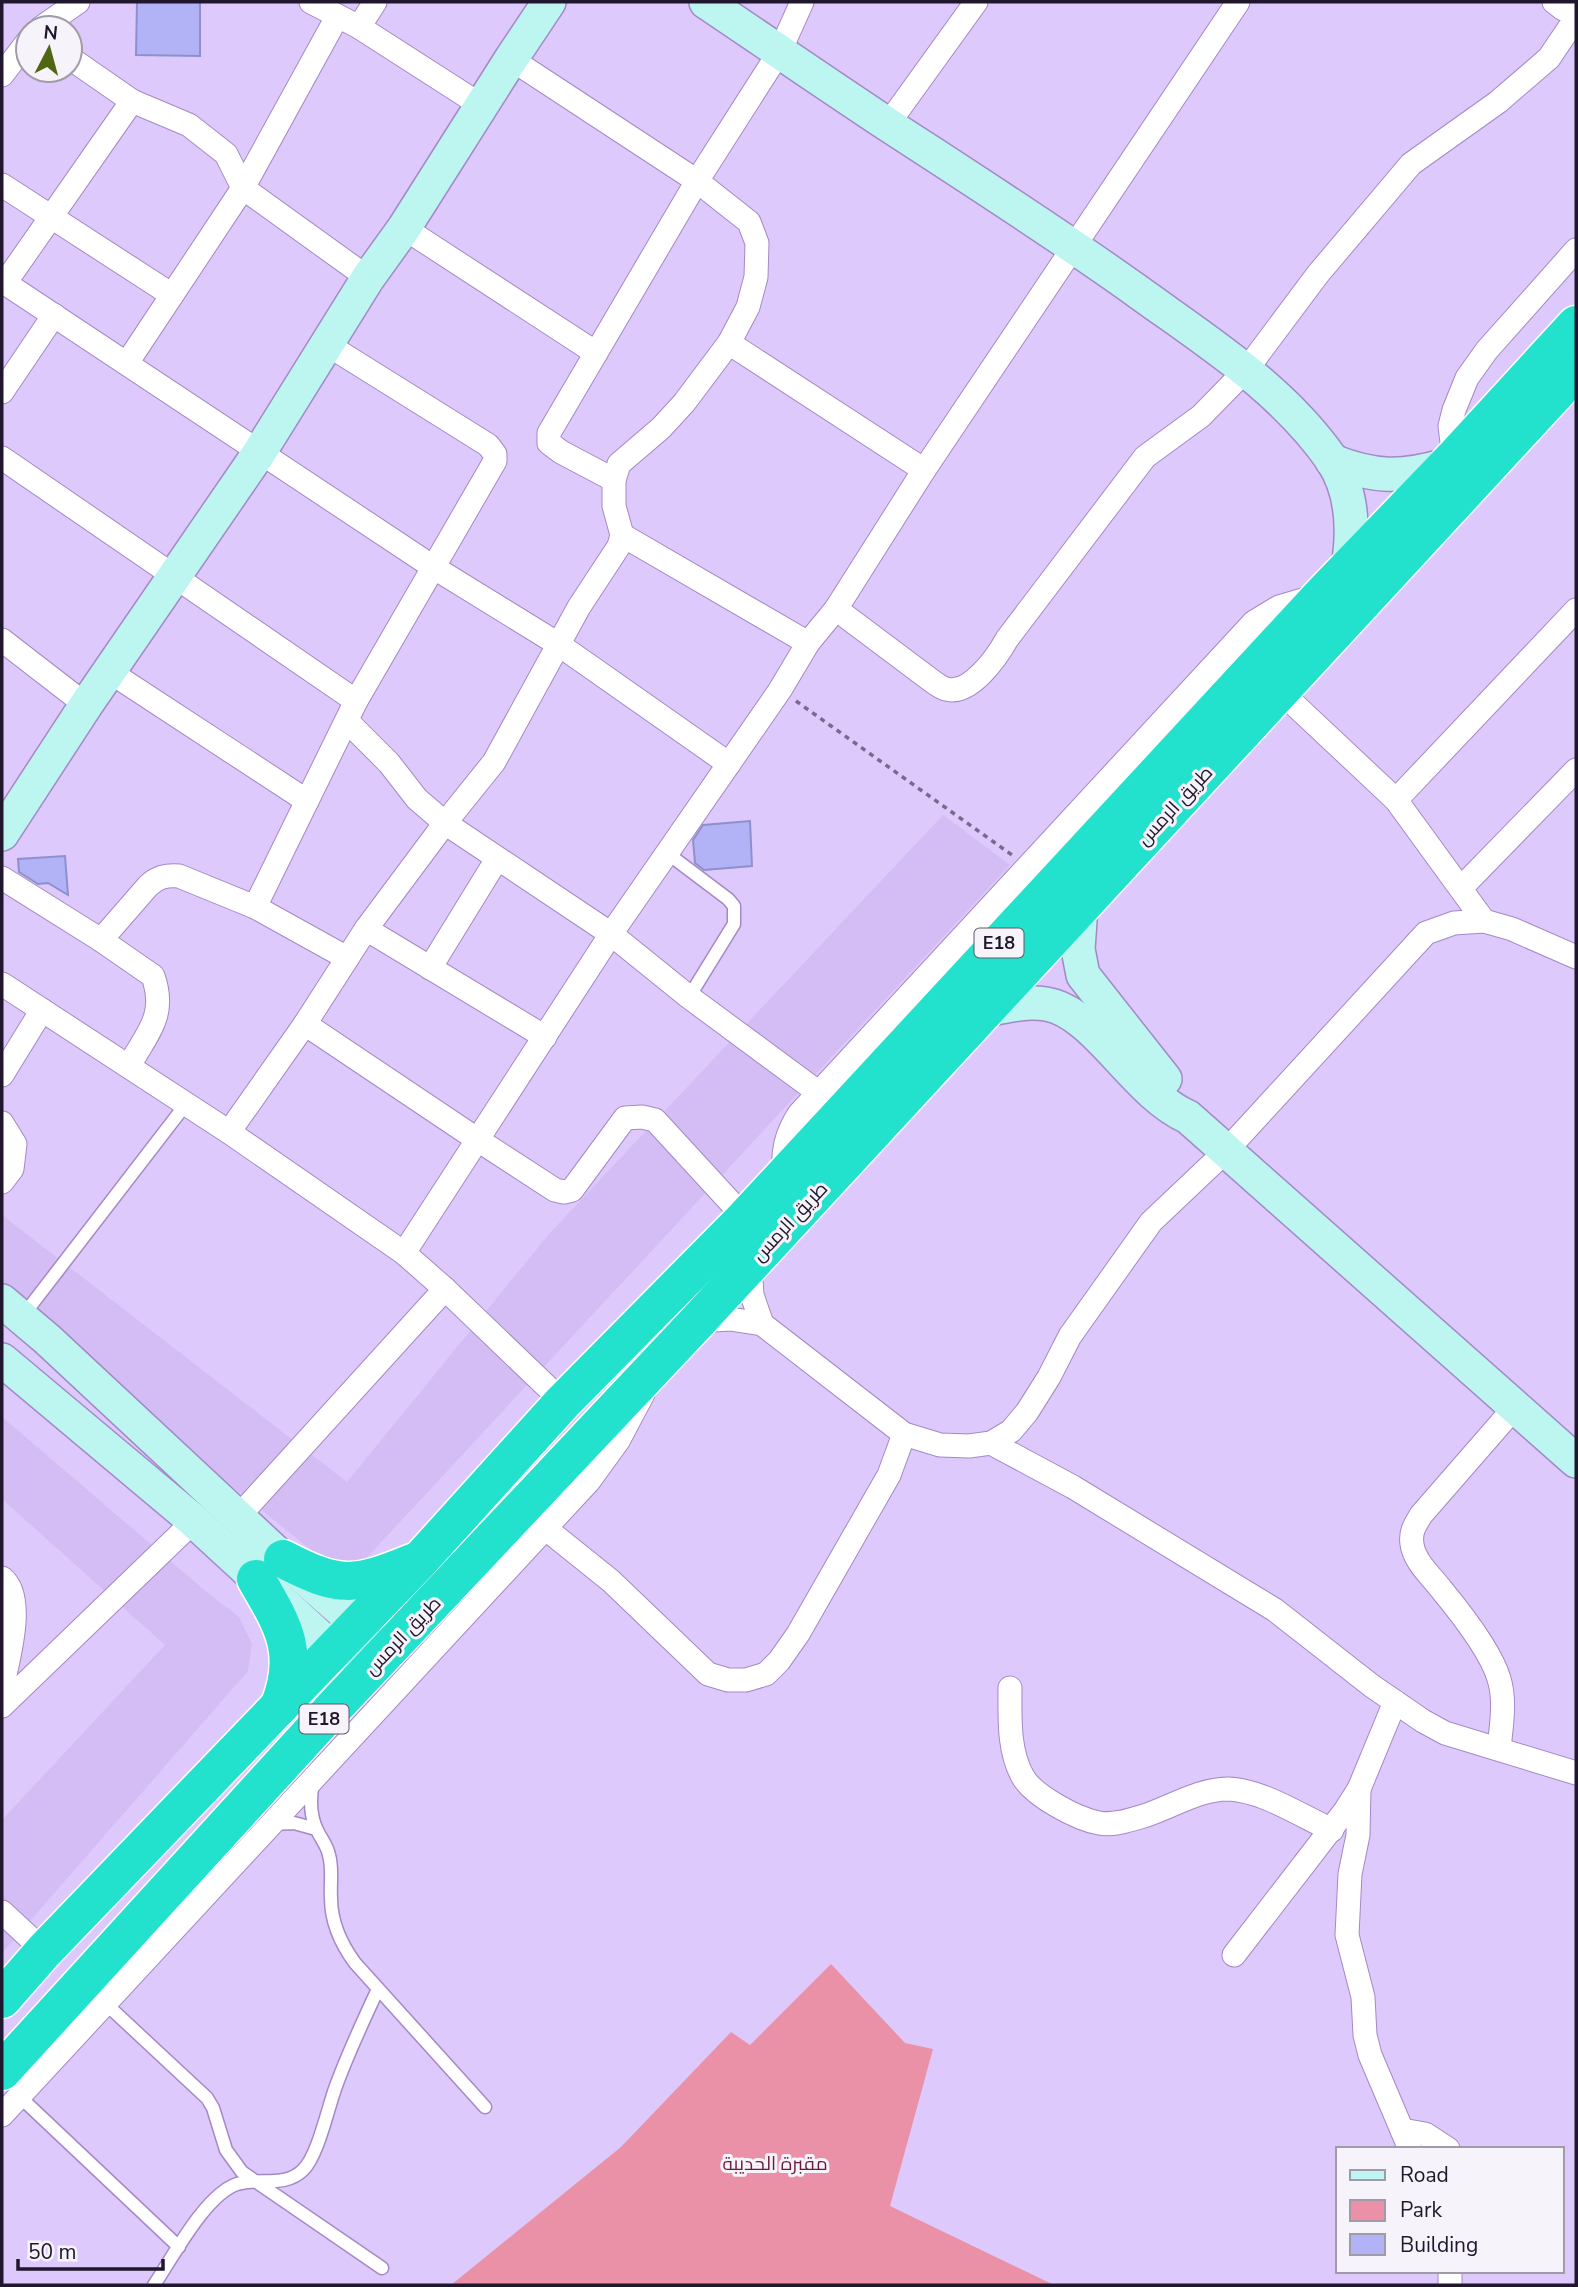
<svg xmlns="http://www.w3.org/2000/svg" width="1578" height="2287" font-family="'Nunito Sans',Cairo,sans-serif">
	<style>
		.built { fill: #d4bcf5 }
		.green { fill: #ea90a7 }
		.building { fill: #b2b3f7; stroke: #8f8fcd; stroke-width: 2 }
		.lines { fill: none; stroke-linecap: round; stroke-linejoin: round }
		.lane-casing { stroke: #a389c6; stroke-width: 15 }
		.street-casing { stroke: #a389c6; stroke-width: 25 }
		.secondary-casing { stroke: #a389c6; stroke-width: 36 }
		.highway-casing { stroke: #fff; stroke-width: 41 }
		.path { stroke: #79698d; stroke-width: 3.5; stroke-dasharray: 5 5; stroke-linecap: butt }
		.lane { stroke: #fff; stroke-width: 12 }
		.street { stroke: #fff; stroke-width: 23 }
		.secondary { stroke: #bdf6f0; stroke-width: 33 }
		.highway { stroke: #22e2ce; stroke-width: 38 }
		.labels { text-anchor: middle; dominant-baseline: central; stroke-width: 6; stroke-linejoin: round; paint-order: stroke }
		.shield { fill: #f6f4fa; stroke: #60596a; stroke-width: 2 }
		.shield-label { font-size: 18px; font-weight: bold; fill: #20162d }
		.street-label { font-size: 19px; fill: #20162d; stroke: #f6f4fa }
		.park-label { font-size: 19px; fill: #6b1b37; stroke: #f6f4fa }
	</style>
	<rect width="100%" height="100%" fill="#dec9fc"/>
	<!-- built -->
	<g class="built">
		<path d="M943,815L1010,865L347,1579L2,1301V1215L347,1482L549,1234Z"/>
		<path d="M2,1417L204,1590L239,1617L252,1644L248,1671L2,1953V1820L165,1645L2,1499Z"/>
	</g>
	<!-- green -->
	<path class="green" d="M831,1964L905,2043L933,2049L890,2206L1054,2285H451L621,2147L731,2032L750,2045Z"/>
	<!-- building -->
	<g class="building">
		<path d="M137,2H200V56L136,55Z"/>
		<path d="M750,821L752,866L704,870L695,863L693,840L703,825Z"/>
		<path d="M65,856L68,895L48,883L38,884L19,872L18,859Z"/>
	</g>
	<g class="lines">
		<!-- lane casing -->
		<g class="lane-casing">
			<g id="lane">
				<path d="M667,853L728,899L734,906V924L689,997"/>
				<path d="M22,1317L186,1104"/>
				<path d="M313,1782C310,1798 310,1816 317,1830C321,1839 327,1845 329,1855C333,1869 330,1883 331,1898C331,1923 341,1944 355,1963L485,2107"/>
				<path d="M272,1824L294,1823L316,1829"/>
				<path d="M105,2003L207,2098L213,2108L226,2150L242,2172L382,2268"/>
				<path d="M19,2096L179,2247"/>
				<path d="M154,2285C173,2257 205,2195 237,2184C259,2177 285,2188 303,2170C318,2156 328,2107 336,2086C348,2053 363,2021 378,1989"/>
			</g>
		</g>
		<!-- street casing -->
		<g class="street-casing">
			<g id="street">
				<path d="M311,2L359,27L482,106"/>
				<path d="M1554,2L1563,9H1576"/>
				<path d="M359,27L375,2"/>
				<path d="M41,28L78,2"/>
				<path d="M70,58L132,101L189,125L226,154L243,188L368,278"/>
				<path d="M2,75L28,41"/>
				<path d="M888,124L976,2"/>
				<path d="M2,185L172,295"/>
				<path d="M404,228L596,353"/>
				<path d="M2,281L433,567L558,644L729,764"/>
				<path d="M5,283L132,101"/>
				<path d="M729,343L924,470"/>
				<path d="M127,363L243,188L337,17"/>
				<path d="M2,392L54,315"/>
				<path d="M2,458L356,701"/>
				<path d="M1454,458L1450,426L1454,410L1467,378L1487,350L1576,250"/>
				<path d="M614,480L561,452L549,443V433L697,181L780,51L802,2"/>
				<path d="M622,535L808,643"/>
				<path d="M836,609L932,681C936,684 942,688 946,689C970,696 997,657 1007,639L1145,457L1201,416L1247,369L1318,274L1411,164L1498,102L1549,58L1576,18"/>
				<path d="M2,640L86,705"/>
				<path d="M110,672L307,801"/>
				<path d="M1281,692L1396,800L1484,921"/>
				<path d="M347,721L389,763L417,799L445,823L611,934L689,997L819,1093"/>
				<path d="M1396,800L1576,610"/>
				<path d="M2,878L101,940L153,976C167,1016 147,1033 129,1066"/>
				<path d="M1461,888L1576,770"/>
				<path d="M255,907L356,701L495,461V454L488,445L328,345"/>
				<path d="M366,929L545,1037"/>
				<path d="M101,940L148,886C157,877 166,875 179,876L255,907L347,958"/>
				<path d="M430,968L497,859"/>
				<path d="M2,984L229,1132L404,1253L445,1289L563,1402"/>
				<path d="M305,1024L478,1140L555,1190L564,1192L572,1190L625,1118L642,1117L655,1120L745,1218"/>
				<path d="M2,1075L42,1010"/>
				<path d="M2,1123L15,1144L12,1169L2,1182"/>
				<path d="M229,1132L305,1024L366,929L445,823L494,762L579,607L619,546L622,535L614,506V480L619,464L661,428L684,403L729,343L748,307L756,277L757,243L749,222L697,181L511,59"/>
				<path d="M784,1176C782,1152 786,1134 799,1114L1254,622L1279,607L1316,596"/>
				<path d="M404,1253L611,934L780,690L808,643L836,609L924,470L1238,2"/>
				<path d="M750,1265L752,1295L762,1324"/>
				<path d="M698,1321L730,1319L762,1324L904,1434L940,1445L969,1446L991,1443L1011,1431L1027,1412L1049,1377L1070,1336L1151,1222L1226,1151L1426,933L1454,923L1484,921L1512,929L1576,957"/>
				<path d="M991,1443L1073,1487L1275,1610L1372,1686L1423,1721L1445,1733L1576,1773"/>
				<path d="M238,1517L445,1289"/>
				<path d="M545,1528L611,1581L708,1674L728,1680H746L766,1674L779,1661L798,1634L889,1475L904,1434"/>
				<path d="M2,1578C27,1598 7,1662 2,1689"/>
				<path d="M1010,1688C1010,1717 1008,1751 1023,1777C1034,1796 1077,1819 1099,1823C1114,1826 1133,1819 1147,1815C1173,1806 1200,1789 1228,1789C1262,1790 1301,1816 1332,1830"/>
				<path d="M2,1706L194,1521"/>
				<path d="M1499,1749C1501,1727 1506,1701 1499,1679C1491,1651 1460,1612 1441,1589C1431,1576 1414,1561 1412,1544C1410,1532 1415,1525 1421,1515L1515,1407"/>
				<path d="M1359,1789L1358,1835L1350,1874L1347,1935L1363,1997L1365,2035L1370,2055L1410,2149"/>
				<path d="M2,1912L44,1951"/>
				<path d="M1234,1955L1345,1811L1359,1789L1395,1702"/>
				<path d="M2,2115L589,1481L618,1441L643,1394"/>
				<path d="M1402,2130L1425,2134L1448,2149"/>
				<path d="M1450,2285V2271"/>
			</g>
		</g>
		<!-- secondary casing -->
		<g class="secondary-casing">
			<g id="secondary">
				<path d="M706,2C767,43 828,85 890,126C973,180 1056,233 1137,291C1206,341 1282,388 1332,460C1353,492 1354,531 1348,567"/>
				<path d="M1332,461C1376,478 1401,478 1446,465"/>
				<path d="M2,834L86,705L259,453L368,278L404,228L511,59L549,2"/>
				<path d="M1081,907L1078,949L1083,975L1165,1079"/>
				<path d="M987,1010C1006,1006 1026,1001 1046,1004C1096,1012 1135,1094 1188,1117L1576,1461"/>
				<path d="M2,1301L47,1339L283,1559L358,1625L370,1645"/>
				<path d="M2,1360L194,1521L334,1650L359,1656"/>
			</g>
		</g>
		<!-- highway casing -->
		<g class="highway-casing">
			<g id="highway">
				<path d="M283,1559C339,1588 354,1587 412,1563"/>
				<path d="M256,1579C283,1625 301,1653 279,1707"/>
				<path d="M2,1999L44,1951L421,1559L563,1402L745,1218L1323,594L1454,458L1576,325"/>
				<path d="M2,2071L337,1704L698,1321L1576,371"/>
			</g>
		</g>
		<!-- path -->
		<path class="path" d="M796,701L1012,855"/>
		<!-- lane -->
		<use href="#lane" class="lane"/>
		<!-- street -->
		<use href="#street" class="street"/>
		<!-- secondary -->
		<use href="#secondary" class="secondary"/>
		<!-- highway -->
		<use href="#highway" class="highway"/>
	</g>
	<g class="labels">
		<!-- shield labels -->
		<g class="shield">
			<rect x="974.5" y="928.5" width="49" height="29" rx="5"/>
			<rect x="299.5" y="1704.5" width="49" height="29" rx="5"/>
		</g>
		<g class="shield-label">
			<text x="999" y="943">E18</text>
			<text x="324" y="1719">E18</text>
		</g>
		<!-- street labels -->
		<g class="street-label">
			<text transform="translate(1175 806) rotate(-47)">طريق الرمس</text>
			<text transform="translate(790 1222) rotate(-47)">طريق الرمس</text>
			<text transform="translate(403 1636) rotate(-46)">طريق الرمس</text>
		</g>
		<!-- park labels -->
		<g class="park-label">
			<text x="775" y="2164">مقبرة الحديبة</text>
		</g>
	</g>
	<!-- border -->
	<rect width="1578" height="2287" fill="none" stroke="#20162d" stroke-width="7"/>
	<!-- legend -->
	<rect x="1336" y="2147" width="228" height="126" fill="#f6f4fa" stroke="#a09ba8" stroke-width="2"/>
	<rect x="1350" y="2170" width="35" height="10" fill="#bdf6f0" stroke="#a09ba8" stroke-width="2"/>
	<text x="1400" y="2182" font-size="21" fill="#20162d">Road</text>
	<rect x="1350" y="2200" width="35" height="21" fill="#ea90a7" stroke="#a09ba8" stroke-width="2"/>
	<text x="1400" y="2217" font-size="21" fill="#20162d">Park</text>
	<rect x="1350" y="2234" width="35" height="21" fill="#b2b3f7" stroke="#a09ba8" stroke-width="2"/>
	<text x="1400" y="2252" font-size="21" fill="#20162d">Building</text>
	<!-- north arrow -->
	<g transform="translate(49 49) rotate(6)"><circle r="33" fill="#f6f4fa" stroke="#a09ba8" stroke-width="2"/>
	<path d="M0-5L12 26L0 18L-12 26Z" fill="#506613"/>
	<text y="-10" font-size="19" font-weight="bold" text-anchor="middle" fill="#20162d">N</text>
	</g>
	<!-- scale -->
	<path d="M18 2259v10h145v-10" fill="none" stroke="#20162d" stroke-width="3.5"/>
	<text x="28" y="2259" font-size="21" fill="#20162d" stroke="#f6f4fa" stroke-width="5" paint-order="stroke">50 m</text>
</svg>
